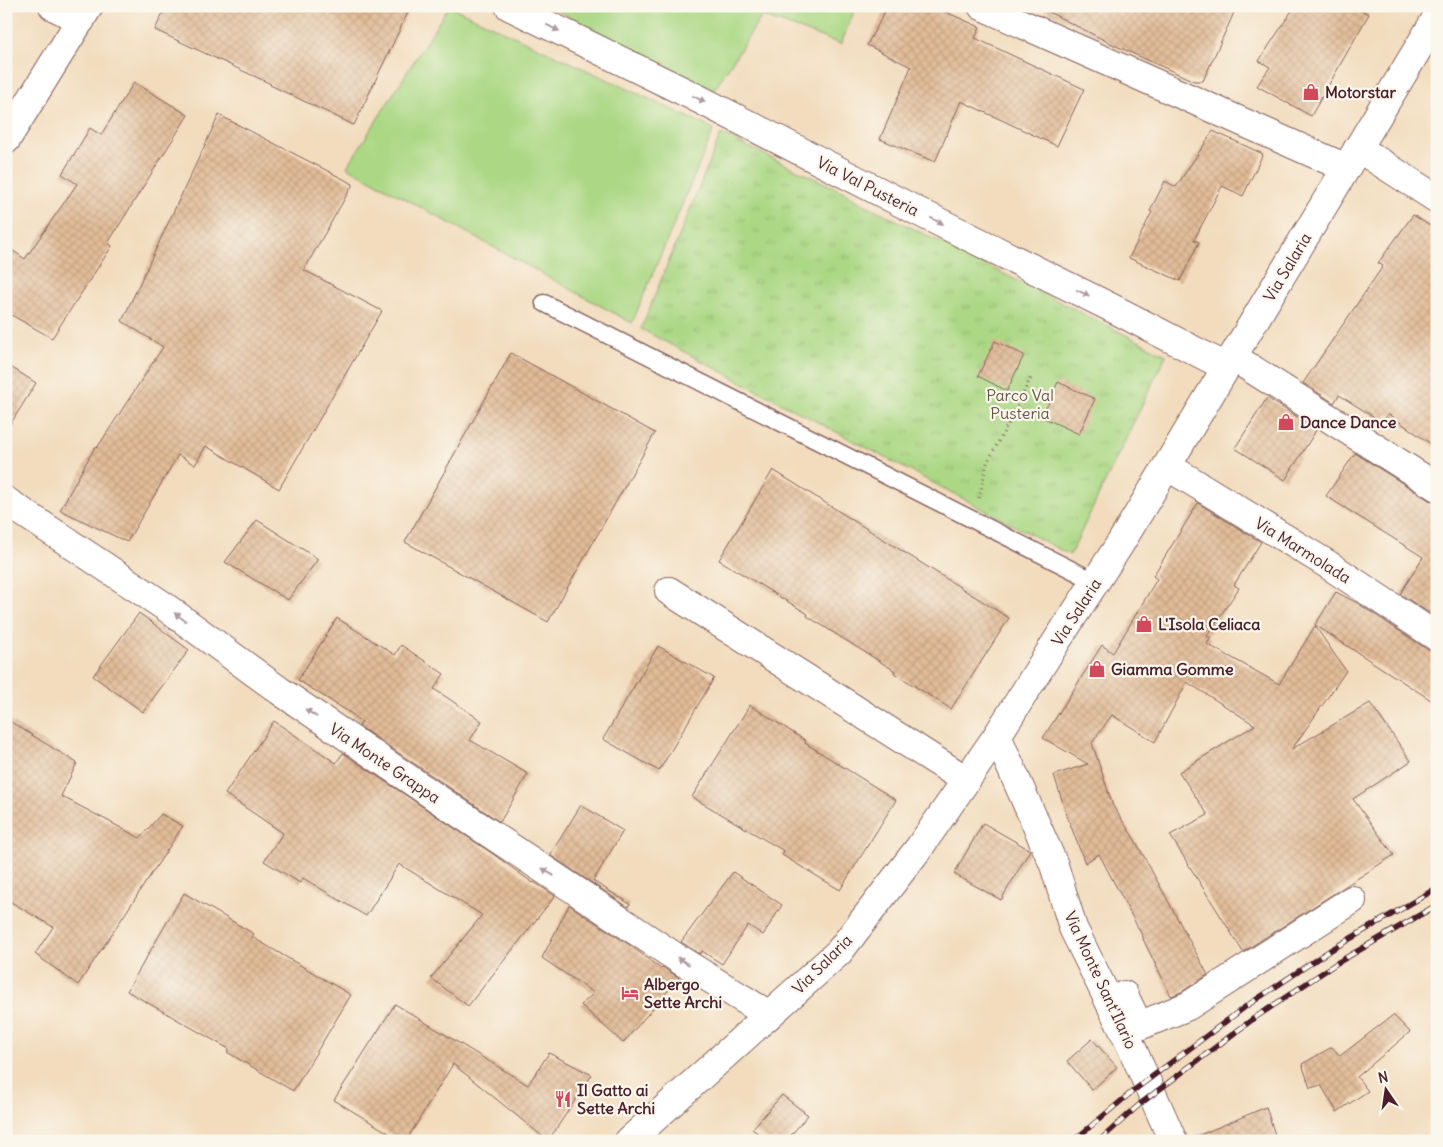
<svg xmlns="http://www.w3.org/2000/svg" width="1443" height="1147" font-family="Delius,sans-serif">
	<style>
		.green { fill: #acd885; stroke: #7b7c58 }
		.park { fill: url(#park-tufts); stroke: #7b7c58 }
		.building { fill: url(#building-cross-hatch) }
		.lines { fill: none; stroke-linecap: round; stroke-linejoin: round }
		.lane-casing { stroke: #85615e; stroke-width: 19 }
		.street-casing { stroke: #85615e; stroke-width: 30 }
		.primary-casing { stroke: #85615e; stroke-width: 30 }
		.path { stroke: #85615e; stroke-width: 3; stroke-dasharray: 1 4; stroke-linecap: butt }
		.lane { stroke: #fff; stroke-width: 16 }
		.street { stroke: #fff; stroke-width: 28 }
		.primary { stroke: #fff; stroke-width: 28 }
		.rail-casing { stroke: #4a1f2b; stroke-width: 5.5 }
		.rail { stroke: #fbf7ec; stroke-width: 4; stroke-dasharray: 11; stroke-linecap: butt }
		.oneway { fill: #ae9aa0 }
		.labels { text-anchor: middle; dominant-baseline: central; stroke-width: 4.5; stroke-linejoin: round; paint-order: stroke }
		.poi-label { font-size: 16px; font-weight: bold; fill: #4a1f2b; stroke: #fbf7ec; text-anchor: start }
		.street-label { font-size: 16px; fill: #4a1f2b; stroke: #fbf7ec }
		.park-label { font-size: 16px; fill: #675646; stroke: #fbf7ec }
	</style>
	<defs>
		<pattern id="park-tufts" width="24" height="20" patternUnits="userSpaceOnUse" patternTransform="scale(1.25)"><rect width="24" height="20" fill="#acd885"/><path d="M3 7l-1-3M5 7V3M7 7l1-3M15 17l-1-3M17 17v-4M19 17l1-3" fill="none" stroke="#96b973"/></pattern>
		<pattern id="building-cross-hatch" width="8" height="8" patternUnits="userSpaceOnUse" patternTransform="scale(1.25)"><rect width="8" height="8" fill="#e1bc98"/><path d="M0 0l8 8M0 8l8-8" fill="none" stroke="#c3a183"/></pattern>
	</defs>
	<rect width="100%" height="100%" fill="#fbf7ec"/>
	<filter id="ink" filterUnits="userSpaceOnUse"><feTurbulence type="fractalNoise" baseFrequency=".02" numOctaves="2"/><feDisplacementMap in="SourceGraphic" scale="10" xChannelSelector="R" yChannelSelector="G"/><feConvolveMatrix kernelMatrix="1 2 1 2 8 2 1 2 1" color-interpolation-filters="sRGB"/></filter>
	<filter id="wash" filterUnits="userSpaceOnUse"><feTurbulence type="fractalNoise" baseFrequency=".0096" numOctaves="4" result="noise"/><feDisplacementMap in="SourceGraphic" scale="20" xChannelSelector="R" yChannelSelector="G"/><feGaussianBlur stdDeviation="1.12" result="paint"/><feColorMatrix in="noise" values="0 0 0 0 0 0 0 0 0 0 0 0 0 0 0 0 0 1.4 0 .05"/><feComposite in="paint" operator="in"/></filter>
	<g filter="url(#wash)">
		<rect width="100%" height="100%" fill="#f2dcbd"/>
		<!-- green -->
		<g class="green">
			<path d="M449,6L714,129L632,323L347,167Z"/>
			<path d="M548,6H856L841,44L762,16L714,90Z"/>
		</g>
		<!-- park -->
		<path class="park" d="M721,134L844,192L856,200L1166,355L1070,555L641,329Z"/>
		<g id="blocks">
			<!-- building -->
			<g class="building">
				<path d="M166,6H411L354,125L270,85L271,84L155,30Z"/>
				<path d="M888,6H932L980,27L975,38L1084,89L1057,146L961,101L935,162L880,139L911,67L867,45Z"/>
				<path d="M1037,6H1237L1203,81H1194L1114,45Z"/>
				<path d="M1295,6H1352L1369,14L1311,116L1257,86L1270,67L1259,61Z"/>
				<path d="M134,82L188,115L108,243L112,246L52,338L6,312V246L25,259L77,184L62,174L90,128L101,135Z"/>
				<path d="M219,115L353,184L304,270L382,311L279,489L206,446L195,465L178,455L127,542L60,510L95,447L97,448L163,347L122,321Z"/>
				<path d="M1213,131L1263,154L1243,196L1222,186L1194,240L1199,242L1180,281L1129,258L1152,212L1150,211L1165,181L1176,187Z"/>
				<path d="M1413,215L1437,230V448L1388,414L1382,422L1339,395L1334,403L1303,383L1383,266L1378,263Z"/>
				<path d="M995,341L1024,355L1007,391L978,376Z"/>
				<path d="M511,353L655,433L548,622L405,542Z"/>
				<path d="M6,364L36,383L6,431Z"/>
				<path d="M1058,382L1095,399L1079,434L1042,417Z"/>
				<path d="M1267,398L1317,429L1285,480L1235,448Z"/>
				<path d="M1355,453L1429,500L1437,503V618L1400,594L1423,557L1326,496Z"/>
				<path d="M773,470L1009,618L951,709L894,673L895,671L807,616L808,614L719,560Z"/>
				<path d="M1198,503L1261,542L1234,585L1239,588L1207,636L1211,638L1207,644L1279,684L1315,626L1346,671L1292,749L1370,703L1411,761L1353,799L1394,855L1243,952L1170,835L1208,815L1179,772L1255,725L1187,682L1155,742L1112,715L1092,743L1113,806L1135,840L1208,975L1181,992L1171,996L1143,939H1144L1099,854L1085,863L1067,816L1054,775L1088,764L1043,738L1102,645L1113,653L1157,579L1153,576Z"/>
				<path d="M257,520L318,559L288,600L225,562Z"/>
				<path d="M1336,592L1359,604L1428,650L1437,653V704L1315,625Z"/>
				<path d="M139,613L189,650L143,712L93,676Z"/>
				<path d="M337,618L395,655L401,645L444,674L434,689L482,721L470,740L528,774L500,822L359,726L362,722L354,717L355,716L298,680Z"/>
				<path d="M658,646L714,678L659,771L603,739Z"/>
				<path d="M750,705L806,741L805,743L896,800L840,890L782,855L784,851L692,797Z"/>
				<path d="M6,719L77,763L61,796L140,838L161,814L183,826L78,985L35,954L53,927L6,899Z"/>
				<path d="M274,721L336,763L343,753L493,854L533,883L534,882L555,896L468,1006L431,978L482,915L399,864L366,916L303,878L300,883L264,861L283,833L225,794Z"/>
				<path d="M581,805L623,831L593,881L630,904L628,907L550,855Z"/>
				<path d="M983,823L1030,850L1001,900L954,874Z"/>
				<path d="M733,872L782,905L763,935L748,925L722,964L702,951L700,954L681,942Z"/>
				<path d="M184,893L254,934L252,937L351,995L293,1091L227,1052L229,1049L127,991Z"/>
				<path d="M569,905L631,946L661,969L663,967L679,978L623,1043L581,1005L594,993L542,958Z"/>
				<path d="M395,1004L528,1085L549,1053L592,1075L548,1141L453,1064L406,1141H402L334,1100Z"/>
				<path d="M1393,1015L1410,1032L1357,1077L1368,1091L1337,1112L1321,1085L1310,1088L1302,1064L1332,1047L1340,1056Z"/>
				<path d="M1092,1039L1117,1067L1092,1090L1067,1061Z"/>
				<path d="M782,1095L808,1115L786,1141H769L752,1129Z"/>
				<path d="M1266,1107L1277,1141H1188V1140Z"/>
			</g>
		</g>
	</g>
	<g filter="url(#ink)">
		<use href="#blocks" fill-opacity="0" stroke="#85615e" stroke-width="1"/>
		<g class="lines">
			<!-- lane casing -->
			<g class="lane-casing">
				<path id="lane" d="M544,303L1096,582"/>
			</g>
			<!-- street casing -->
			<g class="street-casing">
				<g id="street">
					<path d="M53,6L81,20"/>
					<path d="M509,6L693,96L917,211L1118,311L1226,367"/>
					<path d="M982,6L1346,168"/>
					<path d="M6,140L89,6"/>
					<path d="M1358,148L1437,199"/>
					<path d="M1233,357L1437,487"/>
					<path d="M1167,466L1327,564L1437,637"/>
					<path d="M6,501L164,606L280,691L450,807L680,960L769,1015"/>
					<path d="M669,591L966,780"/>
					<path d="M997,736L1054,865L1073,928L1131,1046L1173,1141"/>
					<path d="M1124,995L1139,1026L1188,1006L1352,900"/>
				</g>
			</g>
			<!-- primary casing -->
			<g class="primary-casing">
				<path id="primary" d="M629,1141L839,952L919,848L997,736L1058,639L1120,544L1437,17"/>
			</g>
			<!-- path -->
			<path class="path" d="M979,498L987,463L1014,413L1031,377"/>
			<!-- lane -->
			<use href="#lane" class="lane"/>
			<!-- street -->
			<use href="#street" class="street"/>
			<!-- primary -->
			<use href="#primary" class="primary"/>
			<!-- rail casing -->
			<g class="rail-casing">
				<g id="rail">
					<path d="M1073,1141L1133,1091L1245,1007L1329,951L1437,888"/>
					<path d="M1099,1141L1140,1104L1253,1019L1337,963L1437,905"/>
				</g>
			</g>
			<!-- rail -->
			<use href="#rail" class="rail"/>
		</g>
		<!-- one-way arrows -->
		<defs><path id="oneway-solid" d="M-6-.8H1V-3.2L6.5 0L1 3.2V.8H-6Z" transform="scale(1.25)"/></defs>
		<g class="oneway">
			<use href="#oneway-solid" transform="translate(553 28) rotate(26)"/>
			<use href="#oneway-solid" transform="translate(699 99) rotate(27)"/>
			<use href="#oneway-solid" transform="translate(937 221) rotate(26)"/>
			<use href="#oneway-solid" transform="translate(1083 293) rotate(26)"/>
			<use href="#oneway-solid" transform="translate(180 617) rotate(-144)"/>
			<use href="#oneway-solid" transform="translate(311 713) rotate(-146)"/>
			<use href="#oneway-solid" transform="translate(548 872) rotate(-147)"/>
			<use href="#oneway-solid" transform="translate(683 961) rotate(-148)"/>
		</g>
	</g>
	<!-- icons -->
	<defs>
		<g id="shop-bare" transform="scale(1.35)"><path d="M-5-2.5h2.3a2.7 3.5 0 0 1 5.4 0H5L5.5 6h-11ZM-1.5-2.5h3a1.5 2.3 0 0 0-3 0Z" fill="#d1495b" stroke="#fbf7ec" stroke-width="2.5" paint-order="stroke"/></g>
		<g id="hotel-bare" transform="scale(1.35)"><path d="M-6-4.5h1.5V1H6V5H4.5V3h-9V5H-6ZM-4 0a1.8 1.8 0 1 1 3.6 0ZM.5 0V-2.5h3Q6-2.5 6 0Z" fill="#d1495b" stroke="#fbf7ec" stroke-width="2.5" paint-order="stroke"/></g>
		<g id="restaurant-bare" transform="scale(1.35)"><path d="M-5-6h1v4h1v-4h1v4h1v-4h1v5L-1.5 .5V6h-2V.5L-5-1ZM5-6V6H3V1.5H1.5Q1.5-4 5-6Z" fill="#d1495b" stroke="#fbf7ec" stroke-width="2.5" paint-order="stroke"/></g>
	</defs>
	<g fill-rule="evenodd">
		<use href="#shop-bare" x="1311" y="92"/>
		<use href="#shop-bare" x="1286" y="422"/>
		<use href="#shop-bare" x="1144" y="624"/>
		<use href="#shop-bare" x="1097" y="669"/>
		<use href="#hotel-bare" x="630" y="993"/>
		<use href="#restaurant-bare" x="563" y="1099"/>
	</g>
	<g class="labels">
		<!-- poi labels -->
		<g class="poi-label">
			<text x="1325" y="92">Motorstar</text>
			<text x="1300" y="422">Dance Dance</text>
			<text x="1158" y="624">L'Isola Celiaca</text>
			<text x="1111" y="669">Giamma Gomme</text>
			<text x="644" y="984">Albergo<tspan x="644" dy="18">Sette Archi</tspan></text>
			<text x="577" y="1090">Il Gatto ai<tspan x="577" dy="18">Sette Archi</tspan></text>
		</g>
		<!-- street labels -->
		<g class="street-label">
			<text transform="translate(868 186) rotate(27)">Via Val Pusteria</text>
			<text transform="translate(1287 267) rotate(-59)">Via Salaria</text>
			<text transform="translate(1303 550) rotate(32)">Via Marmolada</text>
			<text transform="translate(1076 612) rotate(-57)">Via Salaria</text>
			<text transform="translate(385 763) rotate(34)">Via Monte Grappa</text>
			<text transform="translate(822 964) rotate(-45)">Via Salaria</text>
			<text transform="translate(1101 980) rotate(65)">Via Monte Sant'Ilario</text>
		</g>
		<!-- park labels -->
		<g class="park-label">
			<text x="1020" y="395">Parco Val<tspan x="1020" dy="18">Pusteria</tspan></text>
		</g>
	</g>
	<!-- margin -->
	<rect width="1443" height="1147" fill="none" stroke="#fbf7ec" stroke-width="25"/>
	<!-- north arrow -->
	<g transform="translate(1386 1090) rotate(347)" stroke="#fbf7ec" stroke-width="4" paint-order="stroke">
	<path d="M0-4L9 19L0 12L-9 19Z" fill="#4a1f2b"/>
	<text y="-8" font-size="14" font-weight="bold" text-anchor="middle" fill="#4a1f2b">N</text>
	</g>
</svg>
